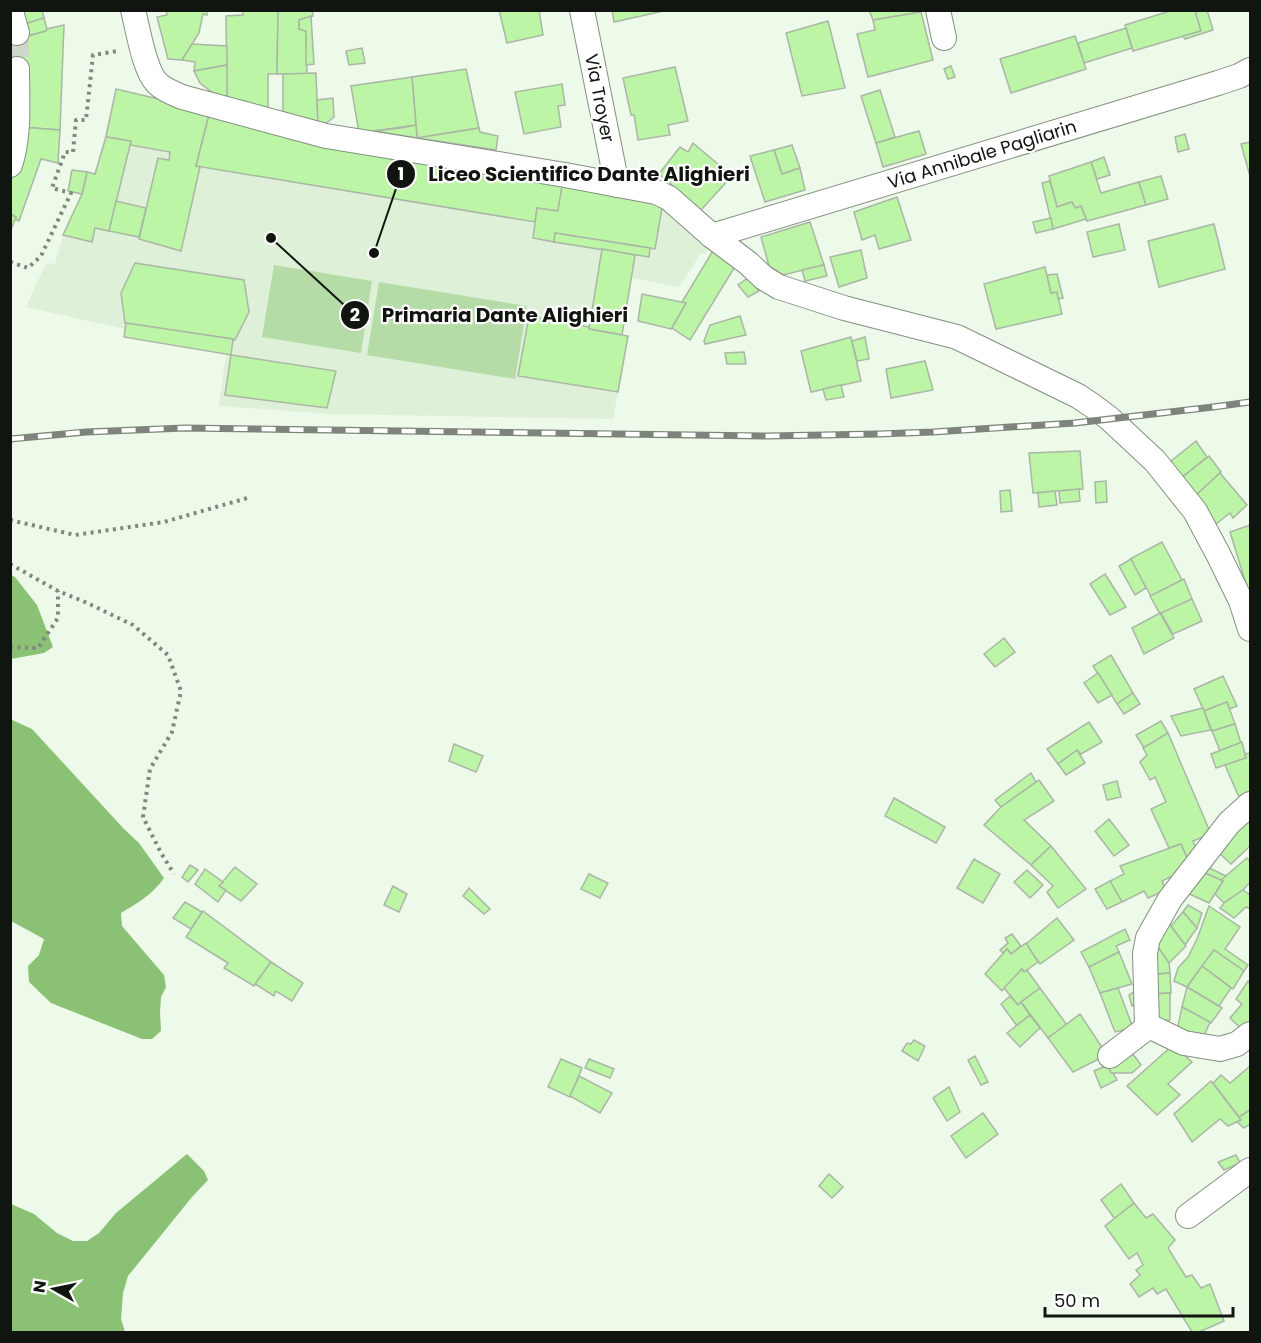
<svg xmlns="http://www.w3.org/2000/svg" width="1261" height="1343" font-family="Poppins,sans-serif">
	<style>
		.built { fill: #dff0d9 }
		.green { fill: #b5dba6 }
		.forest { fill: #8bc174 }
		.building { fill: #bcf5a5; stroke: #aab6a6; stroke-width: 1.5 }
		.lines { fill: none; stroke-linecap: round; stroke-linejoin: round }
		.minor-tunnel { stroke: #cdd8c8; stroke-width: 24; stroke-dasharray: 24 12; stroke-linecap: butt }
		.minor-casing { stroke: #848f80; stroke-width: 26 }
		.path { stroke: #80887d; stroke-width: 4; stroke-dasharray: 3 4.5; stroke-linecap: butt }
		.minor { stroke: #fff; stroke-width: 24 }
		.rail-casing { stroke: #7d857a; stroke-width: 7 }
		.rail { stroke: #fff; stroke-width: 4.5; stroke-dasharray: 14; stroke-linecap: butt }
		.labels { text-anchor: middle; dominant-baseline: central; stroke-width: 4.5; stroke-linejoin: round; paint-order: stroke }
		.street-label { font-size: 18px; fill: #11150f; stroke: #fff }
		.leader { fill: none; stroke: #11150f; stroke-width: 2 }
		.callout-dot { fill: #11150f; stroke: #fff; stroke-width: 2 }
		.mark-label { font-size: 18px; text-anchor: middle; font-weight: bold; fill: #fff }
		.callout-label { font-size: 20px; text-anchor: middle; font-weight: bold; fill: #11150f; stroke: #fff; stroke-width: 4.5; stroke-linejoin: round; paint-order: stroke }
	</style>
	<rect width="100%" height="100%" fill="#eefae9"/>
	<!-- built -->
	<path class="built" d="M116,89L210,111L663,202L710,246L705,254L701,253L679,287L631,278L622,335L628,336L613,419L330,414L219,406L226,354L124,337L125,329L26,307L46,263L55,264L63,235L82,194L68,191L72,170L95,174Z"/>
	<!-- green -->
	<g class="green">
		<path d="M274,265L372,281L361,353L262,337Z"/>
		<path d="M379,282L527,306L515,379L367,355Z"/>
	</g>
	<!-- forest -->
	<g class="forest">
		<path d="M11,575L15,577L37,605L53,647L44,653L11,659Z"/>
		<path d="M10,719L32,729L124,829L139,843L164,878C153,894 138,903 121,913L122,926L164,975L166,987L161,997L160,1012L161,1031L152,1039H142L51,1003L29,982L28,966L39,955L44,939L11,921Z"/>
		<path d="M187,1154L204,1171L208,1180L192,1197L128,1276L123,1293L121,1319L125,1332H11V1204L34,1214L57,1233L73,1241H87L99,1233L116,1213Z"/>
	</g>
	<!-- building -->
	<g class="building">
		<path d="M14,10H42L44,18L18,26Z"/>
		<path d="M166,10H207V15L203,14L199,33L182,60L168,59L157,17L167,15Z"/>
		<path d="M242,10H278L277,74H268V114L227,98L226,16L243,15Z"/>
		<path d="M278,10H312L313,16L299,20V29L306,31L307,74H277Z"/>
		<path d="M499,10H539L543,35L507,43Z"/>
		<path d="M612,10H668L614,22Z"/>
		<path d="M869,10H921V12L873,20Z"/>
		<path d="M1173,10H1195L1201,31L1133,51L1125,25Z"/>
		<path d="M1195,10H1207L1213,30L1185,39L1183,36L1201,31Z"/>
		<path d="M921,12L933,60L868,77L857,34L875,30L873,20Z"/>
		<path d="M311,16L314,64L306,65V31L299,29V20Z"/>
		<path d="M44,18L47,29L46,31L21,38L18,26Z"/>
		<path d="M828,21L845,88L802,96L786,33Z"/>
		<path d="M64,25L60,130L20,127L21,38L46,31L47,29Z"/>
		<path d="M1126,28L1132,48L1084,63L1078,43Z"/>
		<path d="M10,29L21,38V68L10,69Z"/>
		<path d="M1075,36L1086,69L1011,93L1000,59Z"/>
		<path d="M192,44L227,46V65L194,71L195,62L182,60Z"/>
		<path d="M362,48L365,63L349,65L346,51Z"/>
		<path d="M227,65V98L213,93L200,83L194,71Z"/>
		<path d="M951,66L955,77L948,79L944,69Z"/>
		<path d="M675,67L688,121L668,125L670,135L638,140L634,115H631L623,78Z"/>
		<path d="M466,69L479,128L417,138L412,77Z"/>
		<path d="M316,73L318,125L283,117V74Z"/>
		<path d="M412,77L416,125L359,133L351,86Z"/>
		<path d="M562,84L565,105L558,106L561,127L524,134L515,92Z"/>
		<path d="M116,89L210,111L196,166L200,167L181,251L139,239L158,158L169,160L170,152L130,145L131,141L106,137Z"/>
		<path d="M880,90L895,137L876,143L861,96Z"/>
		<path d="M333,98L334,117L324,125H318L317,100Z"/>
		<path d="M210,111L563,182L558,211L537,208L535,222L196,166Z"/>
		<path d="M416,125L417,138L374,131L401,128Z"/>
		<path d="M20,127L60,130L58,163L41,159L19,221L15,219L16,217L10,214V173Z"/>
		<path d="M479,128L480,132L498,136L496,150L417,138Z"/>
		<path d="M919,131L926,154L883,167L876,143Z"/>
		<path d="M1185,134L1189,149L1178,152L1175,137Z"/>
		<path d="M106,137L131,141L109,231L95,228L92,242L63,235L82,194L87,172L95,174Z"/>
		<path d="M1250,142V176L1241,144Z"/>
		<path d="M693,143L732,176L701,210L659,174L680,147L688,152Z"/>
		<path d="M792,145L800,168L782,174L774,150Z"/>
		<path d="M774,150L782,174L800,168L805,190L765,202L750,156Z"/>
		<path d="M1104,157L1110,175L1097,179L1091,162Z"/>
		<path d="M1091,162L1101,193L1139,182L1146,205L1087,221L1081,206L1075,208L1072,202L1057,207L1049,176Z"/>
		<path d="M72,170L87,172L82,194L68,191Z"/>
		<path d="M1161,176L1168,199L1146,205L1139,182Z"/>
		<path d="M1050,181L1057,207L1072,202L1075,208L1081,206L1086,219L1053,229L1042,183Z"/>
		<path d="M562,186L663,202L655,249L555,233L554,242L533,238L537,208L558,211Z"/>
		<path d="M897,197L911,240L879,249L875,235L862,240L854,212Z"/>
		<path d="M116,201L146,208L139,237L109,231Z"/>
		<path d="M10,214L16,217L10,232Z"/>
		<path d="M1051,218L1053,229L1036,233L1033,222Z"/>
		<path d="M810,222L824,265L783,275L769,266L761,237Z"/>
		<path d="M1119,224L1125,250L1093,257L1087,232Z"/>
		<path d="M1214,224L1225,269L1159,287L1148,241Z"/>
		<path d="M555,233L650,248L649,257L554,242Z"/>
		<path d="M602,249L635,255L622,335L589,329Z"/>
		<path d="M714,249L736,265L690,340L672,328L686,303L682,302Z"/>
		<path d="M861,250L867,278L839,287L830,257Z"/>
		<path d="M135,263L244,280L249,312L235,340L125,323L121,293Z"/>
		<path d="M824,265L827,276L805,281L802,270Z"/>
		<path d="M1045,267L1051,293L1057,292L1062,314L996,329L984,284Z"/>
		<path d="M1057,274L1063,298L1058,299L1057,292L1051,293L1047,275Z"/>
		<path d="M749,277L759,291L748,297L738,285Z"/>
		<path d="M642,294L686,303L671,329L638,321Z"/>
		<path d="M529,316L589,327V329L628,336L618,392L518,376Z"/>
		<path d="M740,316L746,335L705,344L704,341L710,325Z"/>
		<path d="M126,323L233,339L231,355L124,337Z"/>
		<path d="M851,337L861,381L811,392L801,351Z"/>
		<path d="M865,337L869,359L857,361L852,341Z"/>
		<path d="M744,352L746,364H727L725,353Z"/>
		<path d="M231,355L336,371L327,408L225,395Z"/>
		<path d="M925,361L933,390L891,398L886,369Z"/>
		<path d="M841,385L844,397L826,400L823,389Z"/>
		<path d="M1196,441L1207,457L1180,479L1166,465Z"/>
		<path d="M1080,451L1083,489L1033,493L1029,453Z"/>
		<path d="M1209,456L1221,472L1194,497L1180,479Z"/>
		<path d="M1220,473L1247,505L1233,518L1230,513L1216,524L1194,497Z"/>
		<path d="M1106,481L1107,502L1096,503L1095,482Z"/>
		<path d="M1079,489L1080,501L1060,503L1059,491Z"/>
		<path d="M1010,490L1012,511L1001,512L1000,491Z"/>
		<path d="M1055,491L1057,505L1039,507L1038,493Z"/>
		<path d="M1250,525V597L1230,532Z"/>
		<path d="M1162,542L1182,580L1151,596L1130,559Z"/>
		<path d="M1131,559L1146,588L1135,595L1119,566Z"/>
		<path d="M1105,574L1126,607L1110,615L1090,584Z"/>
		<path d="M1184,579L1192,599L1160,614L1150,596Z"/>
		<path d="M1192,599L1202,621L1173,634L1161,613Z"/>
		<path d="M1160,613L1174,638L1144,654L1132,628Z"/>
		<path d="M1004,638L1015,652L995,667L984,654Z"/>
		<path d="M1111,655L1133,693L1117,704L1093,666Z"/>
		<path d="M1098,673L1112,695L1098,703L1084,683Z"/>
		<path d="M1223,676L1237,706L1229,709L1227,702L1204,711L1194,689Z"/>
		<path d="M1133,693L1140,704L1124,714L1117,704Z"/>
		<path d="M1227,702L1235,724L1212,731L1204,711Z"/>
		<path d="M1203,708L1211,730L1181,736L1171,716Z"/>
		<path d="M1161,721L1168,733L1144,748L1136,735Z"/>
		<path d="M1089,722L1102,742L1081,754L1077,750L1058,764L1047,749Z"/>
		<path d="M1235,724L1241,743L1220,751L1212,731Z"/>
		<path d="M1168,733L1211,834L1193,841L1199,856L1190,865L1181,844L1169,848L1151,809L1166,802L1155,777L1150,780L1140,762L1147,755L1143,748Z"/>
		<path d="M1242,742L1246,758L1216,768L1211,754Z"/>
		<path d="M454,744L483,756L476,772L449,761Z"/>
		<path d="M1077,750L1085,763L1066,775L1058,764Z"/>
		<path d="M1250,753V797L1243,798L1238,795L1225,765L1246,758L1245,754Z"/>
		<path d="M1031,773L1036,782L1001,807L995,800Z"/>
		<path d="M1039,780L1054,801L1024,820L1051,846L1031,865L984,825L1001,807Z"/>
		<path d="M1117,781L1121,797L1107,800L1103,785Z"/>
		<path d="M894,798L945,827L936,843L885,816Z"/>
		<path d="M1250,812V846L1231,864L1215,849Z"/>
		<path d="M1109,819L1129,845L1114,856L1095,831Z"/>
		<path d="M1181,844L1191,867L1162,881L1166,890L1148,898L1144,891L1122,902L1110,881L1124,874L1120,866Z"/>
		<path d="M1051,846L1086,889L1058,908L1047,892L1053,886L1031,865Z"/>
		<path d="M1247,858L1250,861V882L1243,890L1224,903L1215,894L1223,881L1221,880Z"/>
		<path d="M974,859L1000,874L983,903L957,888Z"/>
		<path d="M190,865L198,870L188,882L182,877Z"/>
		<path d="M1203,865L1226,876L1221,880L1201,871Z"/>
		<path d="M235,867L257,884L241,901L219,886Z"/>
		<path d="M205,869L223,882L219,886L226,890L218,902L195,884Z"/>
		<path d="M1027,870L1043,885L1030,898L1014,882Z"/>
		<path d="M1201,871L1223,881L1209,903L1187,893Z"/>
		<path d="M589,874L608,883L600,898L581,889Z"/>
		<path d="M1110,881L1122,902L1107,909L1095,889Z"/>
		<path d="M393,886L407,894L399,912L384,905Z"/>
		<path d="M469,888L490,909L484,914L463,896Z"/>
		<path d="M1243,890L1250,895V909L1246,907L1234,918L1220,908L1224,903Z"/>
		<path d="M185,902L202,912L191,929L173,918Z"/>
		<path d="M1188,905L1202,913L1197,928L1183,912Z"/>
		<path d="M1209,906L1240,927L1225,949L1248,965L1244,971L1214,950L1187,987L1174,981L1178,968L1188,957L1197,939Z"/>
		<path d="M203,911L271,962L254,986L224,968L228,963L186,937Z"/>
		<path d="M1183,912L1197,928L1185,945L1171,926Z"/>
		<path d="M1057,918L1074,940L1040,964L1026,944Z"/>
		<path d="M1170,925L1186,946L1169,963L1152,939Z"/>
		<path d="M1125,929L1130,940L1116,946L1119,952L1089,967L1081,952Z"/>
		<path d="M1012,934L1021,946L1011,954L1007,949L1003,953L1000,950L1008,943L1005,938Z"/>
		<path d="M1026,943L1038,962L1024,972L1022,969L1002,991L985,974L1007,949L1011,954Z"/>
		<path d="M1156,944L1169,963L1170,973L1151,974Z"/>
		<path d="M1214,950L1244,971L1233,989L1202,966Z"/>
		<path d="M1119,952L1132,984L1100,993L1089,967Z"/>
		<path d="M271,962L303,983L292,1001L276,991L274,996L255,984Z"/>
		<path d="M1202,966L1231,988L1219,1006L1187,987Z"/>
		<path d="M1022,969L1024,972L1027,970L1040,988L1018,1005L1004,988Z"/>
		<path d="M1170,973L1171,993L1151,994L1148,975Z"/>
		<path d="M1248,981L1250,984V1029L1246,1033L1230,1018L1242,1004L1236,999Z"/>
		<path d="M1187,987L1222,1008L1211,1023L1182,1007Z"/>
		<path d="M1040,988L1067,1025L1048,1038L1021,1002Z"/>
		<path d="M1118,988L1133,1028L1115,1032L1100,993Z"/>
		<path d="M1140,988L1142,1000L1132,1006L1129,995Z"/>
		<path d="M1170,993V1020L1153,1021L1151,994Z"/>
		<path d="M1010,996L1018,1005L1021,1002L1030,1015L1017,1026L1001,1004Z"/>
		<path d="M1182,1007L1210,1022L1201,1043L1176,1035Z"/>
		<path d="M1080,1014L1107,1055L1073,1072L1048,1038Z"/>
		<path d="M1030,1015L1040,1028L1020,1047L1007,1033Z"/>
		<path d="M914,1040L925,1046L918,1061L902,1051L907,1043L911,1044Z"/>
		<path d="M1173,1045L1192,1062L1168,1084L1180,1095L1157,1115L1127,1086Z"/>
		<path d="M1127,1046L1141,1065L1132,1073H1111L1107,1064Z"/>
		<path d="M975,1056L988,1082L981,1085L968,1060Z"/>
		<path d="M561,1059L582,1068L570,1097L548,1087Z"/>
		<path d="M589,1059L614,1069L610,1078L585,1068Z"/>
		<path d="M1108,1065L1111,1073H1113L1117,1080L1101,1088L1094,1071Z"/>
		<path d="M1250,1066V1110L1239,1117L1213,1083L1221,1075L1230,1083Z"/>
		<path d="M579,1076L612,1093L600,1113L570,1096Z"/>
		<path d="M1211,1081L1241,1120L1228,1126L1220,1119L1192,1142L1174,1114Z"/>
		<path d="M949,1087L960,1112L947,1121L933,1098Z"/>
		<path d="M1250,1110V1124L1244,1128L1237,1122L1241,1120L1239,1117Z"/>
		<path d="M983,1113L998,1134L966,1158L951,1136Z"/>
		<path d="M1236,1155L1240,1163L1224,1170L1218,1162Z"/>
		<path d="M829,1174L843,1187L832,1198L819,1186Z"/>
		<path d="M1121,1184L1134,1203L1115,1219L1101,1200Z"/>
		<path d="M1134,1203L1146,1218L1153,1214L1175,1240L1168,1248L1186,1277L1192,1275L1201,1288L1210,1284L1224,1321L1199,1332H1192L1166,1289L1157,1294L1153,1288L1139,1297L1133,1288L1130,1284L1140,1275L1136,1270L1143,1265L1137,1253L1129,1259L1105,1226Z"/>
	</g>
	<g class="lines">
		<!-- minor-tunnel -->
		<path class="minor-tunnel" d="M17,33V69"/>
		<!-- minor casing -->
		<g class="minor-casing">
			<g id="minor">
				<path d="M133,10C138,29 144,70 157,83C164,90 173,93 182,97L326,136L565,175L656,192L669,198L712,236L748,263L764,278L779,287L844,308L957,337L1078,396L1093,406L1110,419L1155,461L1195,511L1218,554L1241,601L1250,629"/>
				<path d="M582,10L617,185"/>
				<path d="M938,10L944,38"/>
				<path d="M12,15L17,33"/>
				<path d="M10,165C20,135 17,100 17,69"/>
				<path d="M712,236L1218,83L1239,76L1250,70"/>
				<path d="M1147,1025L1184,1043L1220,1049L1237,1044L1250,1034"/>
				<path d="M1110,1056L1144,1030L1147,1025L1145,953L1148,938L1170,899L1229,823L1250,804"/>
				<path d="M1188,1216L1250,1170"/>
			</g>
		</g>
		<!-- path -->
		<g class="path">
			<path d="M10,262L28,268L41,256L71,193L52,188L65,152H73L76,120H86L93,55L118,51"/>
			<path d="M10,520L75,535L164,522L251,497"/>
			<path d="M10,564L58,591L85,602L133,625L168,655L181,691L172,732L150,769L143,817L161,853L174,874"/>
			<path d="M10,647L38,648L58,618V591"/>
		</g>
		<!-- minor -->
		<use href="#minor" class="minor"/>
		<!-- rail casing -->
		<g class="rail-casing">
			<path id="rail" d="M10,439L86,432L185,428L768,436L878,434L933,432L1075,423L1213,407L1250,402"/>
		</g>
		<!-- rail -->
		<use href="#rail" class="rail"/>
	</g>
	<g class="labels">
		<!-- street labels -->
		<g class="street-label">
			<text transform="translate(600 98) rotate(79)">Via Troyer</text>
			<text transform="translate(982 154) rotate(-17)">Via Annibale Pagliarin</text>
		</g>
	</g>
	<!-- callouts -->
	<path class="leader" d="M374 253L401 174M271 238L355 315"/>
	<g class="callout-dot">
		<circle cx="374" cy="253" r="6"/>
		<circle cx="271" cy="238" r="6"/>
		<circle cx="401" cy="174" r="15"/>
		<circle cx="355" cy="315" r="15"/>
	</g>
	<g class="mark-label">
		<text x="401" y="180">1</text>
		<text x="355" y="321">2</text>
	</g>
	<g class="callout-label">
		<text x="589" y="181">Liceo Scientifico Dante Alighieri</text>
		<text x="505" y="322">Primaria Dante Alighieri</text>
	</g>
	<!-- border -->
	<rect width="1261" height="1343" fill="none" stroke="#11150f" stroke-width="24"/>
	<!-- north arrow -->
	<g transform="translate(54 1289) rotate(279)" stroke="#ffffff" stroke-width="4.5" paint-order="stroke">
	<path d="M0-4.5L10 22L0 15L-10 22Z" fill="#11150f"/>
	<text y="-9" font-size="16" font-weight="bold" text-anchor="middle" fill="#11150f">N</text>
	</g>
	<!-- scale -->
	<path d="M1045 1307v9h188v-9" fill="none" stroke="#11150f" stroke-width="3"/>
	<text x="1054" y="1307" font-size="18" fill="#11150f" stroke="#ffffff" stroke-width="4.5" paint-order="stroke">50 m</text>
</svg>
